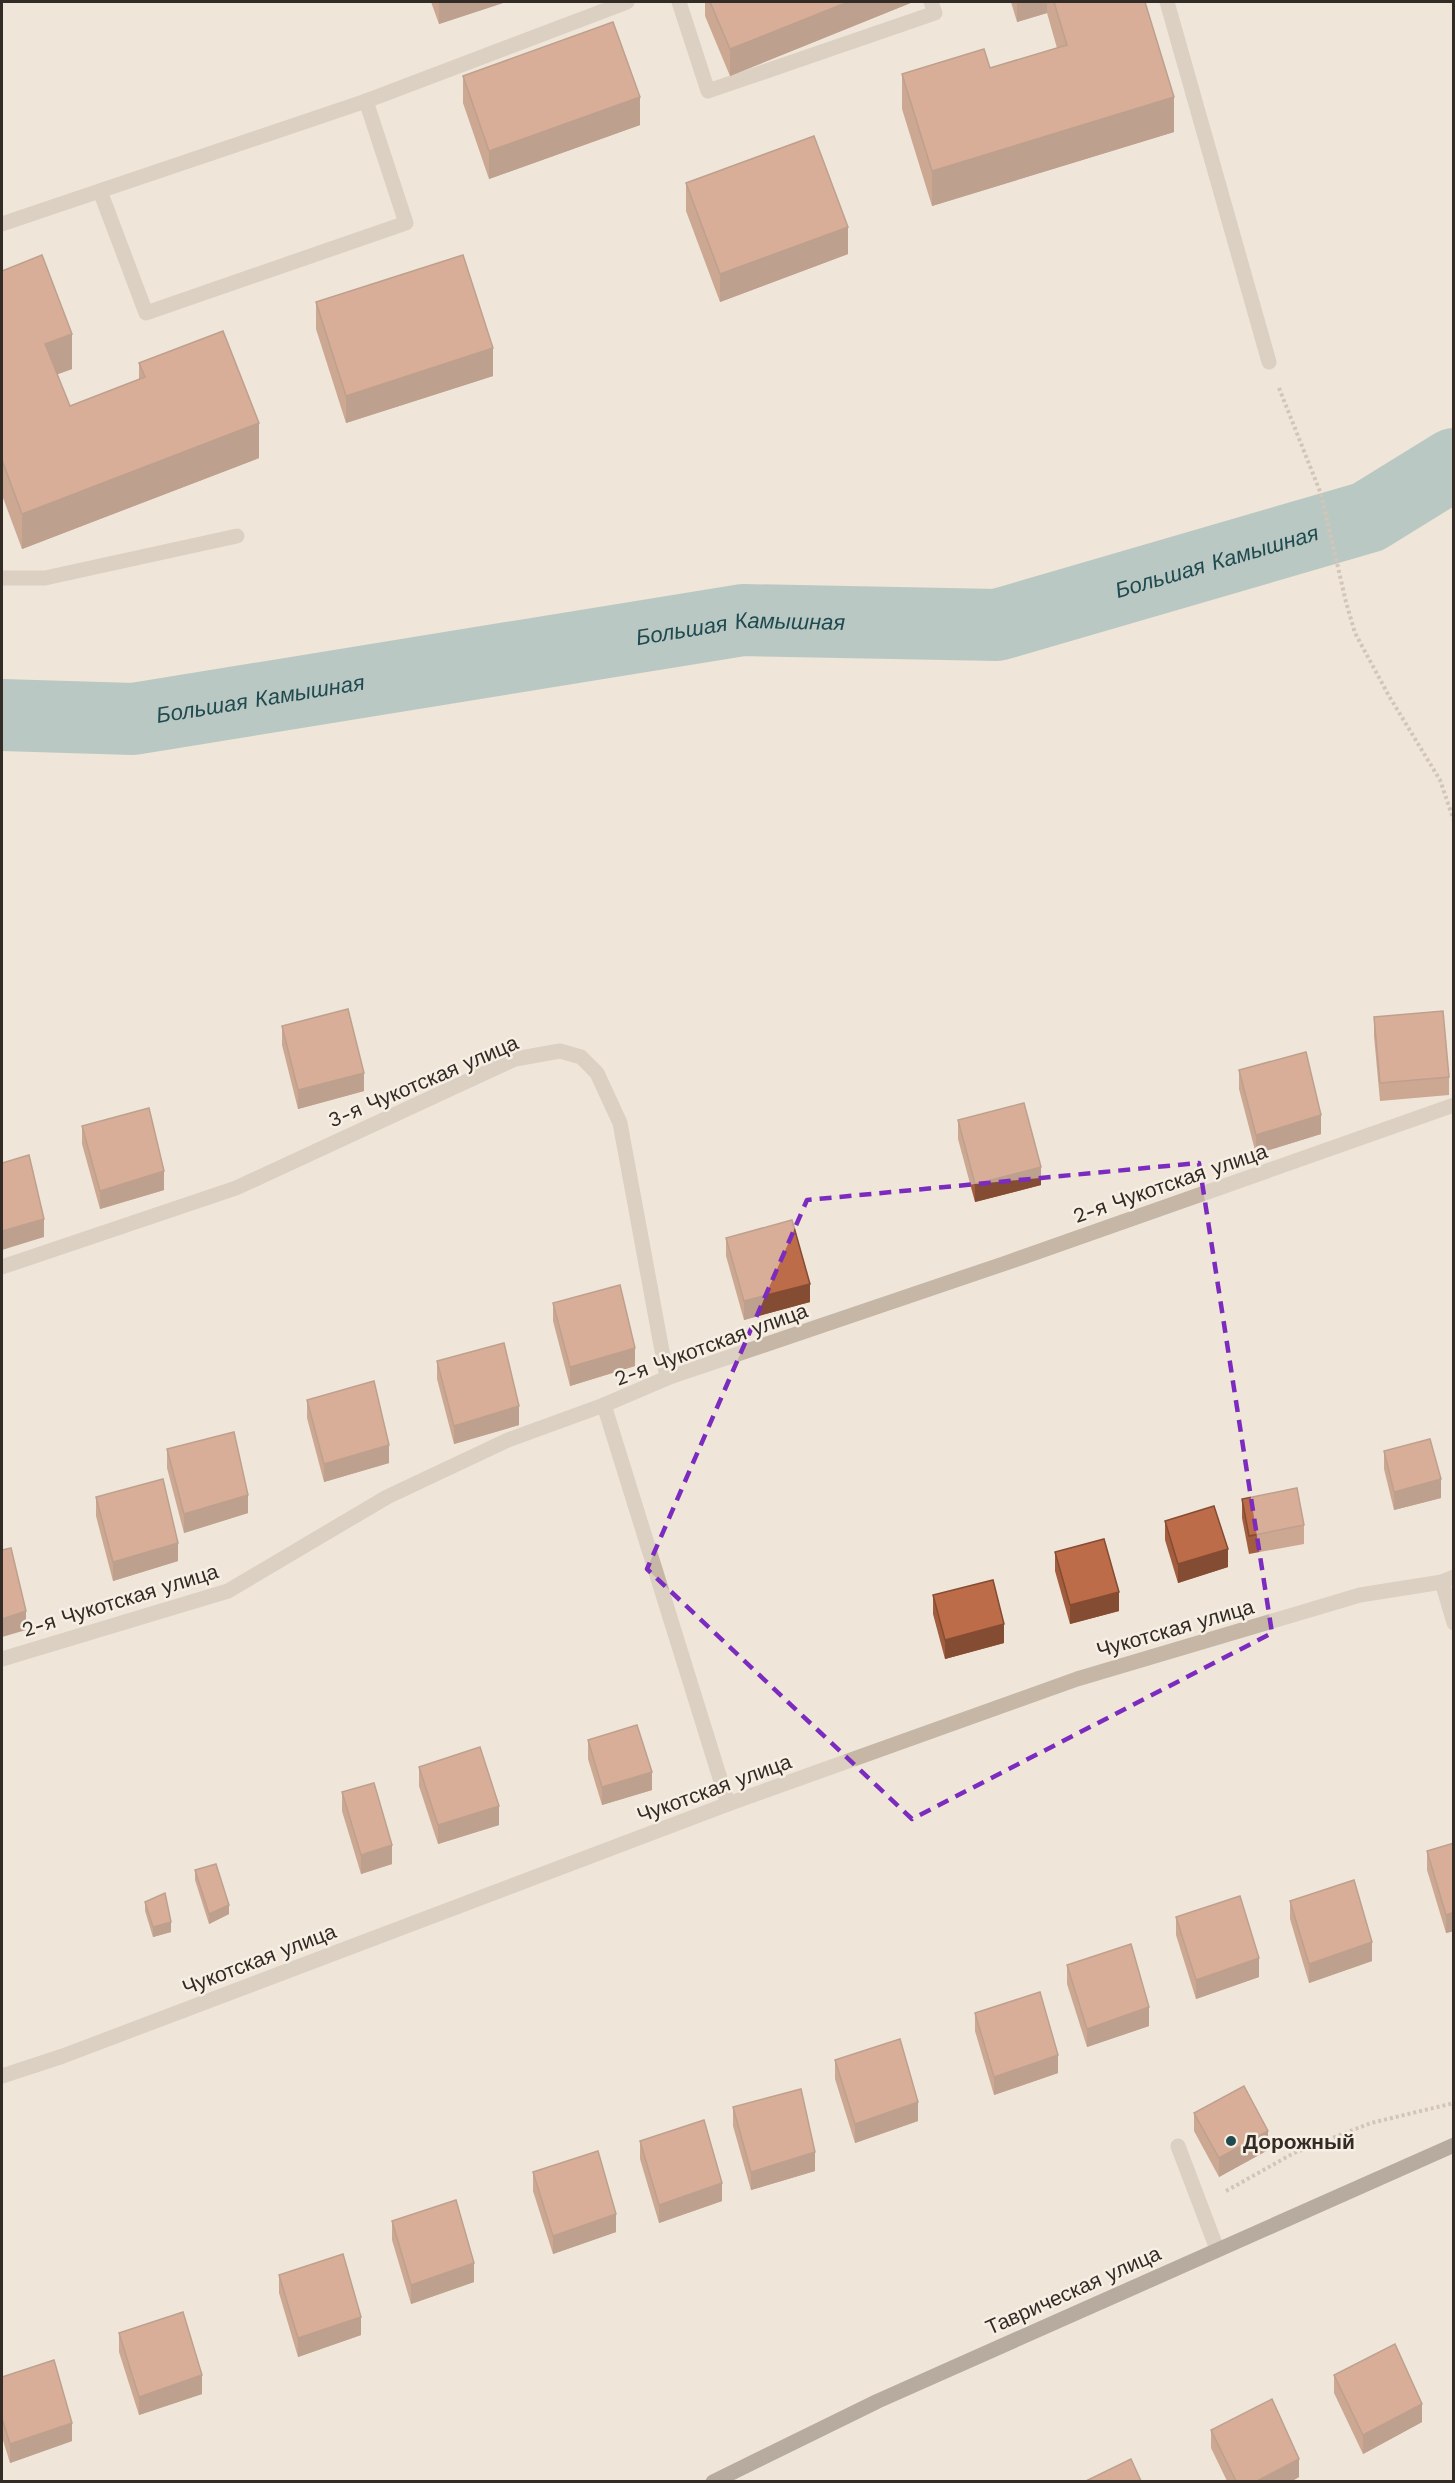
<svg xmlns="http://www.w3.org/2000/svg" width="1455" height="2483" font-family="'Work Sans',sans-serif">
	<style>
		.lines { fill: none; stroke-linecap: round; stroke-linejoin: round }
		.river { stroke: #7aa4a9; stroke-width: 72 }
		.path { stroke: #b1a090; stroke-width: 4; stroke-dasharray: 3 3; stroke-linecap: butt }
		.minor { stroke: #c5b6a6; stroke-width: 15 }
		.major { stroke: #736358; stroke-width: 15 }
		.wall { fill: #a25d3f }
		.shaded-wall { fill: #844c33 }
		.building { fill: #bc6c49; stroke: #844c33; stroke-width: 1.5 }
		.marked { fill: none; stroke: #7b2cbf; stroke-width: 4.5; stroke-dasharray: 12 8; stroke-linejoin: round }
		.poi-dot { fill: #1f4a50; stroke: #f7efe4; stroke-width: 2 }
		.labels { text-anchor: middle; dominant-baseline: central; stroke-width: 5; stroke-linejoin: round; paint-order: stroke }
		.street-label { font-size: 21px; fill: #322b26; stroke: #f7efe4 }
		.poi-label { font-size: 21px; font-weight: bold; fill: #322b26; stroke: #f7efe4; text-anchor: start }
		.water-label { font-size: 22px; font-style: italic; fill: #1f4a50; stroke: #f7efe4 }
	</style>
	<rect width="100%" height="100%" fill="#efe5d9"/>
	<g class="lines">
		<!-- river -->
		<path class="river" id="s1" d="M2,715L133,719L743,620L997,625L1368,517L1454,464"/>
		<!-- path -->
		<g class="path">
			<path d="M1279,388L1321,494L1346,602L1355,633L1389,696L1440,780L1454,821"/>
			<path d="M1226,2191L1294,2153L1371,2123L1454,2103"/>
		</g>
		<!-- minor -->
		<g class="minor">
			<path d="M679,2L708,91L935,13L931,2"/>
			<path d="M1167,2L1269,362"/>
			<path d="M366,101L627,2"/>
			<path d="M2,224L366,101L406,223L146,313L100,191"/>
			<path d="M2,578H45L237,536"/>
			<path d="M2,1267L236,1188L515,1059L560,1051L581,1057L597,1073L620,1123L667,1378"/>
			<path d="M604,1405L728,1804"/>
			<path d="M1442,1582L1454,1623"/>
			<path d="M2,1659L228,1591L387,1497L508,1440L604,1405L667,1378L1006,1263L1454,1105"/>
			<path d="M2,2076L63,2056L728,1804L1077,1679L1360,1595L1442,1582L1454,1577"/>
			<path d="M1178,2146L1217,2249"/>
		</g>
		<!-- major -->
		<path class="major" d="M713,2482L878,2401L1454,2145"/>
	</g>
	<!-- wall -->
	<g class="wall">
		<path d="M431,2H506L439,24Z"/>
		<path d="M705,2H913L730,76L705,16Z"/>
		<path d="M1011,2H1145L1174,132L932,206L902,109V74L990,68L1057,48L1047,13L1017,22Z"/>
		<path d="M463,76L640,125L489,179L463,103Z"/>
		<path d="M686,183L848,254L720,302L686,211Z"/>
		<path d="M2,271L72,369L57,374L70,406L139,379V363L259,458L22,549L2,495Z"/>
		<path d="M316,302L493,376L346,423L316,329Z"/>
		<path d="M1374,1017L1449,1077V1095L1380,1101L1374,1036Z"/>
		<path d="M282,1026L364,1091L298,1109L282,1045Z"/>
		<path d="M1239,1070L1321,1134L1256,1154L1239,1089Z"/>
		<path d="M958,1120L1041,1185L975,1202L958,1139Z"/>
		<path d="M82,1126L164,1190L100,1209L82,1144Z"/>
		<path d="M726,1238L810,1302L744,1320L726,1256Z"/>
		<path d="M553,1303L635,1366L570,1386L553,1321Z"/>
		<path d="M437,1361L519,1425L454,1444L437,1379Z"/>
		<path d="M307,1400L389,1463L324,1482L307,1418Z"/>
		<path d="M167,1449L248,1513L184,1533L167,1468Z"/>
		<path d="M1384,1451L1441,1498L1394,1510L1384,1469Z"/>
		<path d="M96,1497L178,1561L113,1581L96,1516Z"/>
		<path d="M1242,1499L1304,1525V1544L1249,1554L1242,1518Z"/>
		<path d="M1165,1521L1228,1567L1178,1583L1165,1540Z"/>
		<path d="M1055,1552L1119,1611L1070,1624L1055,1571Z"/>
		<path d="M933,1595L1004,1643L945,1659L933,1614Z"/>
		<path d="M588,1740L652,1790L602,1805L588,1759Z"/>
		<path d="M419,1767L499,1825L438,1844L419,1786Z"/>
		<path d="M342,1792L392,1864L361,1874L342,1811Z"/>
		<path d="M1454,1843V1931L1446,1933L1427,1870V1851Z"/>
		<path d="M195,1870L229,1914L209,1924L195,1880Z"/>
		<path d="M1290,1901L1372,1961L1309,1983L1290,1919Z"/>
		<path d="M145,1902L171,1932L153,1937L145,1911Z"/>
		<path d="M1176,1917L1259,1977L1196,1999L1176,1935Z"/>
		<path d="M1067,1965L1149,2026L1087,2047L1067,1984Z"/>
		<path d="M975,2013L1058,2073L994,2095L975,2031Z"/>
		<path d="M835,2060L918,2121L855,2143L835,2079Z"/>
		<path d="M733,2107L815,2171L751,2190L733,2126Z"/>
		<path d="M1194,2113L1268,2150L1219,2177L1194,2131Z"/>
		<path d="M640,2141L722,2201L659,2223L640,2159Z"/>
		<path d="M533,2172L616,2232L553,2254L533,2191Z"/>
		<path d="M392,2221L474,2282L411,2304L392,2240Z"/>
		<path d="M279,2275L361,2335L298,2357L279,2293Z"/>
		<path d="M119,2333L202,2394L139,2415L119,2352Z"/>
		<path d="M1334,2375L1422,2422L1363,2454L1334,2393Z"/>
		<path d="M2,2377L72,2441L10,2463L2,2437Z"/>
		<path d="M1211,2430L1299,2477L1292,2481H1227L1211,2448Z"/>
	</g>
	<!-- shaded-wall -->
	<g class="shaded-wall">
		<path d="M439,2H506L439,24Z"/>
		<path d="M848,2H913L730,76V49Z"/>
		<path d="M1017,2H1047V13L1017,22Z"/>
		<path d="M640,97V125L489,179V151Z"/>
		<path d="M1174,97V132L932,206V171Z"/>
		<path d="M848,227V254L720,302V274Z"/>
		<path d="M72,334V369L45,379V344Z"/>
		<path d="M493,348V376L346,423V396Z"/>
		<path d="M259,423V458L22,549V514Z"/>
		<path d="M364,1073V1091L298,1109V1090Z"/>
		<path d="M1321,1115V1134L1256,1154V1135Z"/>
		<path d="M1041,1167V1185L975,1202V1184Z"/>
		<path d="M164,1171V1190L100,1209V1191Z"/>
		<path d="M44,1219V1237L2,1250V1231Z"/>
		<path d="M810,1284V1302L744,1320V1301Z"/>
		<path d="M635,1348V1366L570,1386V1367Z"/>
		<path d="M519,1406V1425L454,1444V1426Z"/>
		<path d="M389,1445V1463L324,1482V1464Z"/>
		<path d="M1441,1479V1498L1394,1510V1492Z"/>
		<path d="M248,1495V1513L184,1533V1514Z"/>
		<path d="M178,1543V1561L113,1581V1562Z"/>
		<path d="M1228,1549V1567L1178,1583V1564Z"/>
		<path d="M1119,1592V1611L1070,1624V1605Z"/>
		<path d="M26,1611V1630L2,1637V1619Z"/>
		<path d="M1004,1624V1643L945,1659V1640Z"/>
		<path d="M652,1772V1790L602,1805V1787Z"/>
		<path d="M499,1806V1825L438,1844V1825Z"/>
		<path d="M392,1845V1864L361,1874V1855Z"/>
		<path d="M229,1905V1914L209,1924V1914Z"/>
		<path d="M1454,1912V1931L1446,1933V1915Z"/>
		<path d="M171,1922V1932L153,1937V1927Z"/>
		<path d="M1372,1942V1961L1309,1983V1964Z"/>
		<path d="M1259,1958V1977L1196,1999V1980Z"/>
		<path d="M1149,2007V2026L1087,2047V2029Z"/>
		<path d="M1058,2055V2073L994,2095V2077Z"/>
		<path d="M918,2102V2121L855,2143V2124Z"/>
		<path d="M1268,2131V2150L1219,2177V2158Z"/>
		<path d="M815,2152V2171L751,2190V2172Z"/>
		<path d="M722,2183V2201L659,2223V2205Z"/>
		<path d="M616,2214V2232L553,2254V2236Z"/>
		<path d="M474,2263V2282L411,2304V2285Z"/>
		<path d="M361,2317V2335L298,2357V2338Z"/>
		<path d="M202,2375V2394L139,2415V2397Z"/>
		<path d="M1422,2404V2422L1363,2454V2435Z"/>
		<path d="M72,2423V2441L10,2463V2444Z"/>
		<path d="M1299,2459V2477L1292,2481H1257Z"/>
	</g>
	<!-- building -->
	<g class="building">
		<path d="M710,2H848L730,49Z"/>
		<path d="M1054,2H1145L1174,97L932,171L902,74L984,49L990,68L1067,45Z"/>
		<path d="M613,22L640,97L489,151L463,76Z"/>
		<path d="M814,136L848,227L720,274L686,183Z"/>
		<path d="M42,255L72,334L45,344L70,406L145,377L139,363L223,331L259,423L22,514L2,460V271Z"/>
		<path d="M463,255L493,348L346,396L316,302Z"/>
		<path d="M348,1009L364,1073L298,1090L282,1026Z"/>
		<path d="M1443,1011L1449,1077L1380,1083L1374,1017Z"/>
		<path d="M1306,1052L1321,1115L1256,1135L1239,1070Z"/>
		<path d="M1024,1103L1041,1167L975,1184L958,1120Z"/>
		<path d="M149,1108L164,1171L100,1191L82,1126Z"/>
		<path d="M29,1155L44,1219L2,1231V1163Z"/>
		<path d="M792,1220L810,1284L744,1301L726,1238Z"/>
		<path d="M620,1285L635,1348L570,1367L553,1303Z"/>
		<path d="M504,1343L519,1406L454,1426L437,1361Z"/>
		<path d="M374,1381L389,1445L324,1464L307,1400Z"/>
		<path d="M234,1432L248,1495L184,1514L167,1449Z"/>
		<path d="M1430,1439L1441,1479L1394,1492L1384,1451Z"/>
		<path d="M163,1479L178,1543L113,1562L96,1497Z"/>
		<path d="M1297,1488L1304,1525L1249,1536L1242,1499Z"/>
		<path d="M1214,1506L1228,1549L1178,1564L1165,1521Z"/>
		<path d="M1104,1539L1119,1592L1070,1605L1055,1552Z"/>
		<path d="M11,1548L26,1611L2,1619V1550Z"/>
		<path d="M993,1580L1004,1624L945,1640L933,1595Z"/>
		<path d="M637,1725L652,1772L602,1787L588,1740Z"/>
		<path d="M480,1747L499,1806L438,1825L419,1767Z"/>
		<path d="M374,1783L392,1845L361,1855L342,1792Z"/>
		<path d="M1454,1843V1912L1446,1915L1427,1851Z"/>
		<path d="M216,1864L229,1905L209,1914L195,1870Z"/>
		<path d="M1354,1880L1372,1942L1309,1964L1290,1901Z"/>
		<path d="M165,1893L171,1922L153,1927L145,1902Z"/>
		<path d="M1240,1896L1259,1958L1196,1980L1176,1917Z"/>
		<path d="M1131,1944L1149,2007L1087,2029L1067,1965Z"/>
		<path d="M1040,1992L1058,2055L994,2077L975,2013Z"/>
		<path d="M900,2039L918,2102L855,2124L835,2060Z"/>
		<path d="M1244,2086L1268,2131L1219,2158L1194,2113Z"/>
		<path d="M801,2089L815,2152L751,2172L733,2107Z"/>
		<path d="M704,2120L722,2183L659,2205L640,2141Z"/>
		<path d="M598,2151L616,2214L553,2236L533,2172Z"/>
		<path d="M456,2200L474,2263L411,2285L392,2221Z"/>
		<path d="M343,2254L361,2317L298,2338L279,2275Z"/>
		<path d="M183,2312L202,2375L139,2397L119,2333Z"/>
		<path d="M1395,2344L1422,2404L1363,2435L1334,2375Z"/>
		<path d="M54,2360L72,2423L10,2444L2,2418V2377Z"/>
		<path d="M1272,2399L1299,2459L1257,2481H1236L1211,2430Z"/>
		<path d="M1131,2459L1141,2481H1086Z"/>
	</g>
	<!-- marked area -->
	<path d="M0 0H1455V2483H0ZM1199,1163L1272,1633L912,1819L647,1569L807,1200Z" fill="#efe5d9" fill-opacity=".55" fill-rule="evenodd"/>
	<path class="marked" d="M1199,1163L1272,1633L912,1819L647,1569L807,1200Z"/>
	<!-- markers -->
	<circle class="poi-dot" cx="1231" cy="2141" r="6"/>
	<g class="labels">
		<!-- street labels -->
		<g class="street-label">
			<text transform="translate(423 1081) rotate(-23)">3-я Чукотская улица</text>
			<text transform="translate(1170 1183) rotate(-19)">2-я Чукотская улица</text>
			<text transform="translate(711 1344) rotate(-20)">2-я Чукотская улица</text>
			<text transform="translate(120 1600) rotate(-17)">2-я Чукотская улица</text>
			<text transform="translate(1175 1628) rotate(-16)">Чукотская улица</text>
			<text transform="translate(714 1788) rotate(-20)">Чукотская улица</text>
			<text transform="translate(259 1959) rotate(-21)">Чукотская улица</text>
			<text transform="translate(1073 2290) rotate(-24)">Таврическая улица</text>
		</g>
		<!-- poi labels -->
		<g class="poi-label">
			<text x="1243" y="2141">Дорожный</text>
		</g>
		<!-- water labels -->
		<g class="water-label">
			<text stroke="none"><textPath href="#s1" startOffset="1232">Большая Камышная</textPath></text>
			<text stroke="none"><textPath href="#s1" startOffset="746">Большая Камышная</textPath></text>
			<text stroke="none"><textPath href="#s1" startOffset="260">Большая Камышная</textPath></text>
		</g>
	</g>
	<!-- border -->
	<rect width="1455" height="2483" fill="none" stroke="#322b26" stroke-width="6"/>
</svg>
